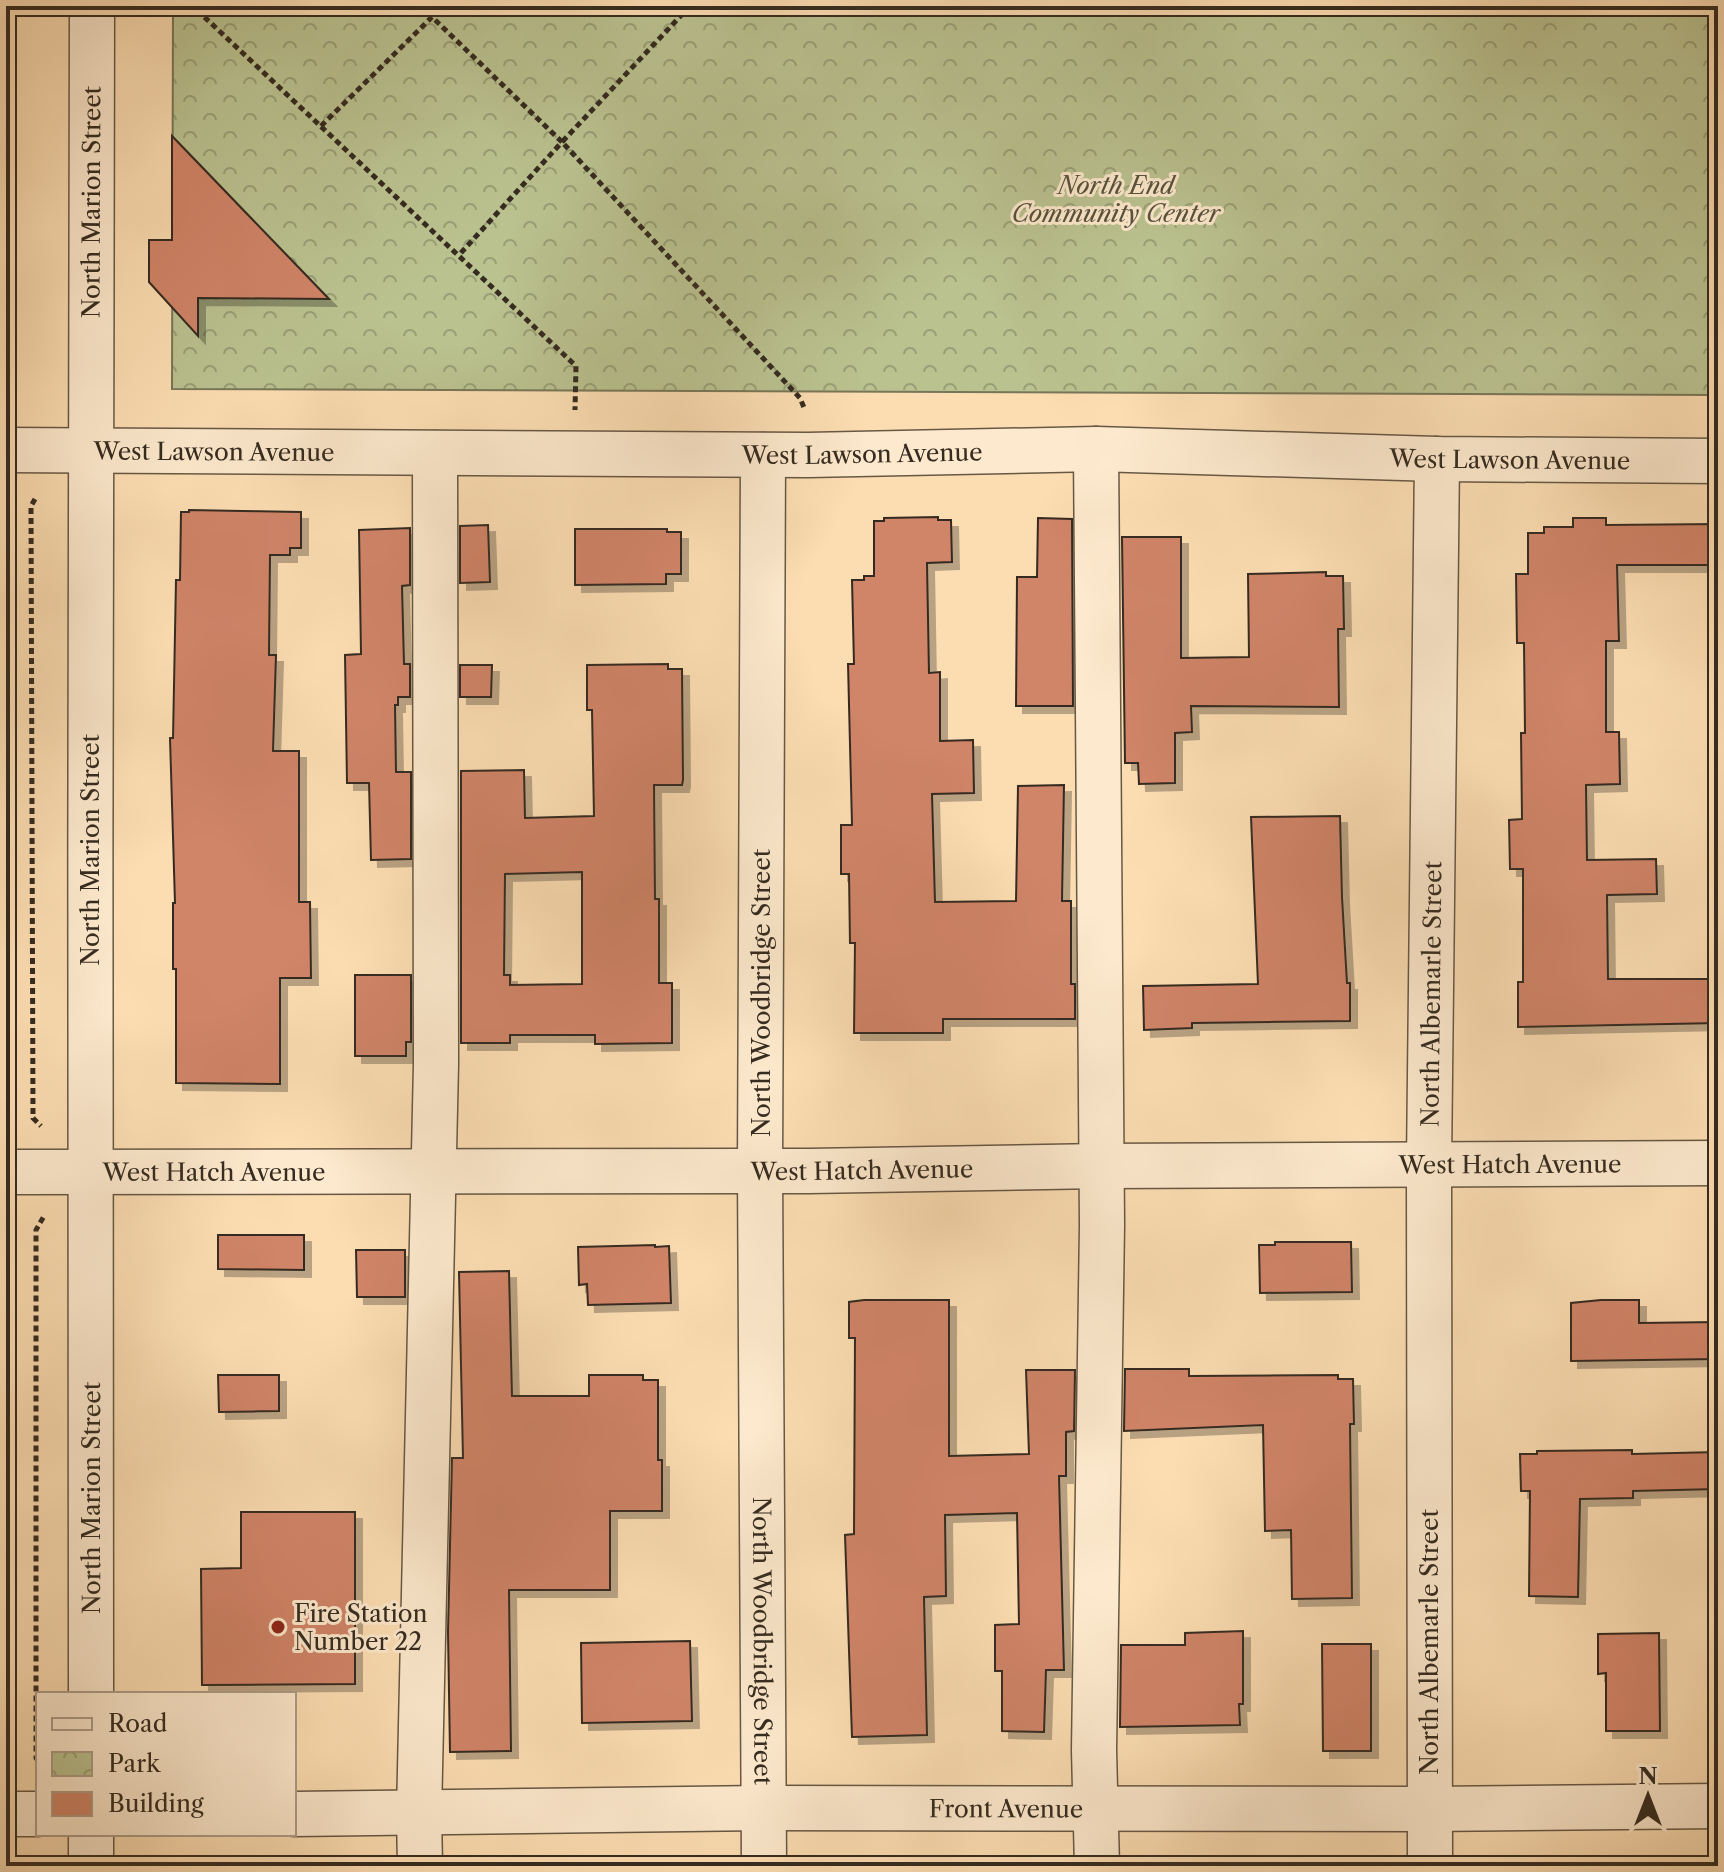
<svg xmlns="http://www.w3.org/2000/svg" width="1724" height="1872" font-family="'Libre Caslon Text',serif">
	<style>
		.park { fill: url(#park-crowns); stroke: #787658; stroke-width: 2 }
		.building { fill: #d08468; stroke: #352b20; stroke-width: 2; fill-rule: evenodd; filter: url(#shadow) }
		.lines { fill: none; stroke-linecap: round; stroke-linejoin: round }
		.minor-casing { stroke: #675844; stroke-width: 47 }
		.path { stroke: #352b20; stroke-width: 5; stroke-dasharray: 6 4; stroke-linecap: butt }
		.minor { stroke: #fde9cd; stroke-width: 44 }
		.poi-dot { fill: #8f2418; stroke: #fde9cd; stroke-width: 3 }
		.labels { text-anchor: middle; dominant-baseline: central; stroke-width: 6; stroke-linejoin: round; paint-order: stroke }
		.park-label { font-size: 24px; font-style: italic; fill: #56513c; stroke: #fde9cd }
		.street-label { font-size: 24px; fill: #352b20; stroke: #fde9cd }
		.poi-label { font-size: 24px; fill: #352b20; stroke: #fde9cd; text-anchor: start }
	</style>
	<defs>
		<pattern id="park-crowns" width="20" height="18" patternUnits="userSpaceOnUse" patternTransform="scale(2)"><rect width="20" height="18" fill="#bac290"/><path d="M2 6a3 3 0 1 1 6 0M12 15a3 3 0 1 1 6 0" fill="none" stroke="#989e75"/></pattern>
		<filter id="shadow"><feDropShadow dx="7" dy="7" stdDeviation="0" flood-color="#0004"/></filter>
	</defs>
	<rect width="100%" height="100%" fill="#fcddb2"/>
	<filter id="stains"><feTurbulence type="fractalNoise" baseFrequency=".0025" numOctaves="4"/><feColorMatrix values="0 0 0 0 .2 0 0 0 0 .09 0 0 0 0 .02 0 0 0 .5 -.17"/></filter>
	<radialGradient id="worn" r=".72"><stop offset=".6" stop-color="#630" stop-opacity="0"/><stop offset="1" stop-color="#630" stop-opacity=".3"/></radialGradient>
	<!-- park -->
	<path class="park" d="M173,6H1718V395L172,389Z"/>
	<!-- building -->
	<g class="building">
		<path d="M172,136L329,299L198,298V336L149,282V240H172Z"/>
		<path d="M189,510L301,512V548H290V555H270L269,655H276L273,751H299V902H310L311,978H280V1084L176,1083V969H173V903H175L170,738H173L176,580H180L181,512H189Z"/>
		<path d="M938,517V520H951L952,562L927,563L929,673L940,672V741L973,740L974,793L932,794L935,902L1016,901L1018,786L1064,785L1062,901H1071V984H1075V1019H943V1033H854L855,943H850L849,874H841V825H852L848,664H854L852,580H864V576H874V521H884V518Z"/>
		<path d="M1038,518L1072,519L1073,706H1016L1017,577H1037Z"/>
		<path d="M1573,518H1606V525L1718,524V565H1617L1619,641H1606V732H1619L1620,784L1586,785L1587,860L1656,859L1657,894L1607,895L1608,979H1718V1023L1518,1027V982H1523V869H1510L1509,820L1522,819L1521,733H1525L1524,643H1517L1516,574H1528V533H1544V527H1573Z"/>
		<path d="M488,525L490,582L460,583V526Z"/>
		<path d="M410,528V585L402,586L404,664H410V697H398V705H395L396,772H411V859L371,860L369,783H347L345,655L361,654L359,530Z"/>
		<path d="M575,529H667V532H681V574H666V584L575,585Z"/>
		<path d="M1122,537H1181V658L1249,657L1248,574L1326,572V576H1343L1344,629H1338L1339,707L1191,706L1192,732L1175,733V783L1139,784L1138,763H1125Z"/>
		<path d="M668,664V669H682L683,780L682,785H654L655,899H659V983H672V1043L595,1044V1035H510V1043H461V771L524,770L525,818L594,816L592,710H587V665ZM582,872V984L510,985V975H504L505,874Z"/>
		<path d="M460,665H492L491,697H460Z"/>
		<path d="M1340,816L1342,897L1347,983H1350V1021L1192,1023V1028L1144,1030L1143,986L1258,984L1251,817Z"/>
		<path d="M355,975H411V1042H406V1056H355Z"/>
		<path d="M218,1235H304V1270L218,1269Z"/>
		<path d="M1275,1242H1351L1352,1292L1260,1293L1259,1245H1275Z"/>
		<path d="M655,1245V1247L669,1246L671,1303L588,1305L587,1284L579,1285L578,1247Z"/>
		<path d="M356,1250H405V1297H357Z"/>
		<path d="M509,1271L512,1396H589V1375H643V1380H658V1460H662V1511H610V1590H509L511,1751L450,1752L448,1632L452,1458H463L459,1272Z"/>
		<path d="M864,1300H949V1456L1029,1454L1026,1370H1075L1074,1431L1066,1432V1476H1059L1064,1670H1046L1044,1732L1002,1731V1671H995V1625L1019,1624L1017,1513L945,1515L946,1596L924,1597L927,1735L852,1737L845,1535L854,1534L855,1338H849V1302Z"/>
		<path d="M1601,1300H1639V1323L1718,1322V1359L1571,1361V1303Z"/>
		<path d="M1125,1369H1189V1376L1338,1375V1379H1353L1354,1424H1350L1352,1598L1292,1599L1291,1530L1265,1531L1263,1425L1124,1431Z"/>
		<path d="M218,1375H279V1411L219,1412Z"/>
		<path d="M1632,1450V1454L1718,1452V1489L1633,1491V1498L1580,1499L1578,1597L1529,1596L1530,1491H1521L1520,1454H1537V1451Z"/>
		<path d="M241,1512H355V1684L202,1685L201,1569L241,1568Z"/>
		<path d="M1243,1631V1704H1239L1240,1725L1120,1727L1121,1645H1185V1633Z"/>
		<path d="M1659,1633L1660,1731H1606V1673L1598,1674V1634Z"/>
		<path d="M690,1641L692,1721L582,1723L581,1643Z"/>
		<path d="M1322,1644H1371V1751H1323Z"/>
	</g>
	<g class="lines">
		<!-- minor casing -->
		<g class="minor-casing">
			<g id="minor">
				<path d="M1096,449L1102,1225L1094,1750L1097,1866"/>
				<path id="s1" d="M6,450L808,455L1096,449L1437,459L1718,461"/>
				<path id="s2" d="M763,455L760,1171L764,1866"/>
				<path id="s3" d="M6,1172L809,1171L1101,1166L1718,1163"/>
				<path id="s4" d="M91,1694C92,1131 88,569 92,6"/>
				<path d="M6,1814H38"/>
				<path id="s5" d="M294,1814L764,1808L1429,1809L1718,1806"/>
				<path d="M91,1834V1866"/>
				<path d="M420,1866L419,1814L436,1064L435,453"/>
				<path id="s6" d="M1430,1866L1429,1164L1437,459"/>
			</g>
		</g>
		<!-- path -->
		<g class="path">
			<path d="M690,6L562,142L800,398L805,410"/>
			<path d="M167,8L198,11L576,366L575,410"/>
			<path d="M321,126L432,17L562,142L459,255"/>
			<path d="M35,499L31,506L33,1118L41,1126"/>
			<path d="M38,1761L36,1758V1230L44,1216"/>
			<path d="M38,1866L39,1865"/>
		</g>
		<!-- minor -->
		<use href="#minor" class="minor"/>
	</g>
	<!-- markers -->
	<circle class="poi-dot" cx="278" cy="1627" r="8"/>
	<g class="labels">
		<!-- park labels -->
		<g class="park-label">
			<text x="1116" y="185">North End<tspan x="1116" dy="28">Community Center</tspan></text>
		</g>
		<!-- street labels -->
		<g class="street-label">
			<text stroke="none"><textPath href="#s4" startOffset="1492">North Marion Street</textPath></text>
			<text stroke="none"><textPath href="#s1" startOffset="208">West Lawson Avenue</textPath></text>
			<text stroke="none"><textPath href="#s1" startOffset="856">West Lawson Avenue</textPath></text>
			<text stroke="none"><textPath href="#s1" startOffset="1504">West Lawson Avenue</textPath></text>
			<text transform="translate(90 850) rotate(-90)">North Marion Street</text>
			<text transform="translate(761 993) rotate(-90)">North Woodbridge Street</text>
			<text stroke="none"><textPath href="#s6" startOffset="872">North Albemarle Street</textPath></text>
			<text stroke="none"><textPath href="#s3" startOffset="1504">West Hatch Avenue</textPath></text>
			<text stroke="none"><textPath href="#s3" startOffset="856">West Hatch Avenue</textPath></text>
			<text stroke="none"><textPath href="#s3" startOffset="208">West Hatch Avenue</textPath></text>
			<text stroke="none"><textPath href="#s4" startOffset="196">North Marion Street</textPath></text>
			<text stroke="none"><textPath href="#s2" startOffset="1186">North Woodbridge Street</textPath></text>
			<text transform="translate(1429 1642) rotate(-90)">North Albemarle Street</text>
			<text stroke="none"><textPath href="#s5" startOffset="712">Front Avenue</textPath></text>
		</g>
		<!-- poi labels -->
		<g class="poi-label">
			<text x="294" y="1613">Fire Station<tspan x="294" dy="28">Number 22</tspan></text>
		</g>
	</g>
	<!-- margin -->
	<rect width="1724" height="1872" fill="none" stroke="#fcddb2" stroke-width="32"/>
	<rect x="8" y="8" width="1708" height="1856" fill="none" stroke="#352b20" stroke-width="4"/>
	<rect x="16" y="16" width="1692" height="1840" fill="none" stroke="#352b20" stroke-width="2"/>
	<!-- legend -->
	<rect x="36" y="1692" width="260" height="144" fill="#fde9cd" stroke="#ad9d88" stroke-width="2"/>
	<rect x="52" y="1718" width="40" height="12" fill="#fde9cd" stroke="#ad9d88" stroke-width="2"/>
	<text x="108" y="1732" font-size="24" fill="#352b20">Road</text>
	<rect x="52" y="1752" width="40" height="24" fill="url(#park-crowns)" stroke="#ad9d88" stroke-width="2"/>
	<text x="108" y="1772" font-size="24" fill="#352b20">Park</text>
	<rect x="52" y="1792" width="40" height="24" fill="#d08468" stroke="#ad9d88" stroke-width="2"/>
	<text x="108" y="1812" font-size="24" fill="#352b20">Building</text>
	<!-- north arrow -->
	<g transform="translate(1648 1796)" stroke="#fde9cd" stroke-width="6" paint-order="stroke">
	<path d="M0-6L14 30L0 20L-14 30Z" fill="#352b20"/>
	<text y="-12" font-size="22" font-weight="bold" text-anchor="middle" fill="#352b20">N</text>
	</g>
	<rect width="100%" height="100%" filter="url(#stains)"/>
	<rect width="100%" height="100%" fill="url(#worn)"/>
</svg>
